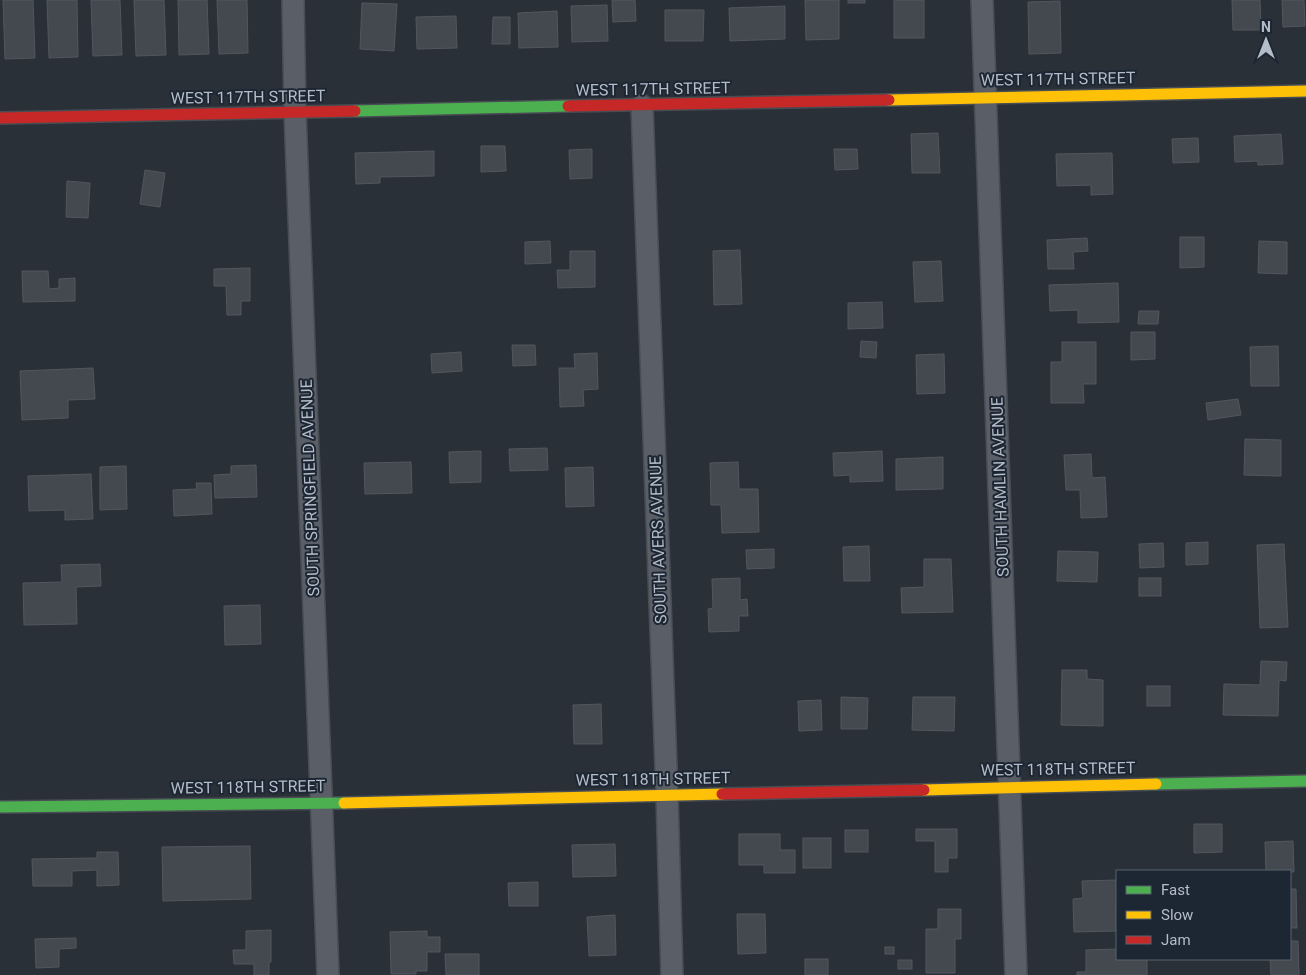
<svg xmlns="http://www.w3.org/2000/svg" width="1306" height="975" font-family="Roboto,sans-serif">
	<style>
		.building { fill: #444950; stroke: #52575f }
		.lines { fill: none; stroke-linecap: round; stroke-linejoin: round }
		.street-casing { stroke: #484c53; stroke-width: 24 }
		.fast-casing { stroke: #484c53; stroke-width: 14 }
		.slow-casing { stroke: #484c53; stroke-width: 14 }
		.jam-casing { stroke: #484c53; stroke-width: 14 }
		.street { stroke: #5a5e66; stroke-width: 21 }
		.fast { stroke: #4caf50; stroke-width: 11 }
		.slow { stroke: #ffc107; stroke-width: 11 }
		.jam { stroke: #c62828; stroke-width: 11 }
		.labels { text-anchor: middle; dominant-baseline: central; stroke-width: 4; stroke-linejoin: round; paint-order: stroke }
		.street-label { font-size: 16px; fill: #b4bcc9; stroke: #1d2633 }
	</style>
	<rect width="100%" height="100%" fill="#2a3038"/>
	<!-- building -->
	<g class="building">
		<path d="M3,0H33L35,58L5,59Z"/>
		<path d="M47,0H77L78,57L49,58Z"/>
		<path d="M91,0H120L122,55L93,56Z"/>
		<path d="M134,0H164L166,55L136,56Z"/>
		<path d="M178,0H207L209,54L179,55Z"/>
		<path d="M217,0H247L248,53L219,54Z"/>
		<path d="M612,0H635L636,21L613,22Z"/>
		<path d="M805,0H839V39L806,40Z"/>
		<rect x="848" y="0" width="17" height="3"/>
		<rect x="894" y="0" width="30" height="38"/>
		<path d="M1232,0H1260L1261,30H1233Z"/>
		<path d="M1282,0H1304L1305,26L1283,27Z"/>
		<path d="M1060,1L1061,53L1029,54L1028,2Z"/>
		<path d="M362,3L397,4L394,51L360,49Z"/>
		<path d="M607,5L608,41L572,42L571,6Z"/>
		<path d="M785,6V39L730,41L729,8Z"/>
		<path d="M665,10H704L703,41H665Z"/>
		<path d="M557,11L558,47L519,48L518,13Z"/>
		<path d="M456,16L457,48L417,49L416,17Z"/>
		<path d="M493,17H510V44H492Z"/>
		<path d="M938,133L940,173H912L911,134Z"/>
		<path d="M1281,134L1283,164L1258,165V161L1235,162L1234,136Z"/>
		<path d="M1198,138L1199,162L1173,163L1172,139Z"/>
		<path d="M481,146H505L506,171L481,172Z"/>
		<path d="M592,149V178L570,179L569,150Z"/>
		<path d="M834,149H857L858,169L835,170Z"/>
		<path d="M434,151V176L380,177V183L356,184L355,153Z"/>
		<path d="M1112,153L1113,194L1091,195V185L1057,186L1056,154Z"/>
		<path d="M145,170L165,173L160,207L140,204Z"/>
		<path d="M67,181L90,183L88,218L66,217Z"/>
		<path d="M1180,237H1204V267L1180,268Z"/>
		<path d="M1087,238L1088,251L1073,252L1074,269H1048L1047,240Z"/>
		<path d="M550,241L551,263L525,264V242Z"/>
		<path d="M1259,241L1287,242V274L1258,273Z"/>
		<path d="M740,250L742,304L714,305L713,251Z"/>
		<path d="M570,251H595V287L558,288L557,270H570Z"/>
		<path d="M941,261L943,301L915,302L913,262Z"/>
		<path d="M250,268V301H241V315H227L226,286H214V269Z"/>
		<path d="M22,271H48L49,289L59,288V279L75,278V301L23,302Z"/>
		<path d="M1118,283L1119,322L1078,323V310L1050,311L1049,285Z"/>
		<path d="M882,302L883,328L848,329V303Z"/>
		<path d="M1139,311H1159L1158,324H1138Z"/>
		<path d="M1131,332H1155V359L1131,360Z"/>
		<path d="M861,341L877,342L876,358L860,357Z"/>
		<path d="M1062,342H1096V384H1083L1084,403H1051V362H1062Z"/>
		<path d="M512,345H535L536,365L513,366Z"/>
		<path d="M1278,346L1279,386H1251L1250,347Z"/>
		<path d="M461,352L462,371L432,373L431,354Z"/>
		<path d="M597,353L598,389L583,390L584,406L560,407L559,368H575L574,354Z"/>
		<path d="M944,354L945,393L917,394L916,355Z"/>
		<path d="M93,368L95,399L68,400V418L22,420L20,371Z"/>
		<path d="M1238,399L1241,415L1208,420L1206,403Z"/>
		<path d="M1245,439L1281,440V476L1244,475Z"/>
		<path d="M547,448L548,470L510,471L509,449Z"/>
		<path d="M481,451V482L450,483L449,452Z"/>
		<path d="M882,451L883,481L850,482V475L834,476L833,453Z"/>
		<path d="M1091,454L1092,478L1105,477L1107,517L1081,518L1080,490H1066L1064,455Z"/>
		<path d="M943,457V489L896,490V459Z"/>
		<path d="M411,462L412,493L365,494L364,463Z"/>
		<path d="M738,462L739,489H758L759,532L722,533L721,505H711L710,463Z"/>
		<path d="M256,465L257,497L215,498L214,475L231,474V466Z"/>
		<path d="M126,466L127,509L100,510V467Z"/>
		<path d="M593,467L594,506L566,507L565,468Z"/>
		<path d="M91,474L93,519L65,520V510L29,511L28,476Z"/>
		<path d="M196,483H211L212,514L174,516L173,490L197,489Z"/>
		<path d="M1208,542V564L1186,565V543Z"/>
		<path d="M1163,543L1164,567L1140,568L1139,544Z"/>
		<path d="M1284,544L1288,627L1260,628L1257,545Z"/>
		<path d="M869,546L870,581H844L843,547Z"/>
		<path d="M774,549V568L747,569L746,550Z"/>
		<path d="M1058,551L1098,552L1097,582L1057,581Z"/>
		<path d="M924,559H951L953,612L902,613L901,588L924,587Z"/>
		<path d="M100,564L101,586L76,587L77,624L24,625L23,583L62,582L61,565Z"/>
		<path d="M740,578V600L747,599L748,616H739V631L709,632L708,609L713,608L712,579Z"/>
		<rect x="1139" y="578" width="22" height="18"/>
		<path d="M260,605L261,644L225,645L224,606Z"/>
		<path d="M1261,661L1287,662L1286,681L1279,680L1278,716L1223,715L1224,684L1260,685Z"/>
		<path d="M1062,670H1087V679L1103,680V726L1061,725Z"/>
		<rect x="1147" y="686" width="23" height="20"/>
		<path d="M841,697L868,698L867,729H841Z"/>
		<path d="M913,697H955L954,731L912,730Z"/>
		<path d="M821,700L822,730L799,731L798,701Z"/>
		<path d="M601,704L602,744H574L573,705Z"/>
		<path d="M1194,824H1222V852L1194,853Z"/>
		<path d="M916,829H957V858H948V872H935V841H916Z"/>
		<rect x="845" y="830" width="23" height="22"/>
		<path d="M739,834H780V850H795V873H764V865H739Z"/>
		<rect x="803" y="838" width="28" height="30"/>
		<path d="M1293,841L1294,872L1266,871L1265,842Z"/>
		<path d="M615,844L616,876L573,877L572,845Z"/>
		<path d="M250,846L251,899L163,901L162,847Z"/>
		<path d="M97,852H118L119,885L97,886V870L72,871V886H33L32,859L97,858Z"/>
		<path d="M1117,880L1116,931L1074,932L1073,899L1083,898L1082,881Z"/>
		<path d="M538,882V906H509L508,883Z"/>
		<path d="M1290,889H1296L1297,928H1290Z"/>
		<path d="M938,909H961V939H955V973H926V929H938Z"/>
		<path d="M737,914H765L766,953L738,954Z"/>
		<path d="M615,915L616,955L589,956L587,917Z"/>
		<path d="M271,930V962H269V975H254V964H234L233,950H246V931Z"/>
		<path d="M427,931V937H440V952H427V971H416V974H391L390,932Z"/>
		<path d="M76,938V948L59,949V967L36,968L35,939Z"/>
		<path d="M1290,941H1298L1299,975H1271L1270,959H1290Z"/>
		<rect x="885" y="947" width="9" height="7"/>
		<path d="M1117,949V959H1147V975H1077V972H1086V950Z"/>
		<path d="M445,954H479V975H446Z"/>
		<rect x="805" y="959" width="23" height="16"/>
		<rect x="898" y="960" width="14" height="9"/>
	</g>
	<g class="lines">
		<!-- street casing -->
		<g class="street-casing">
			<g id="street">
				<path d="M293,0L295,112L328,975"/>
				<path d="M982,0L1016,975"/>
				<path d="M642,106L667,795L672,975"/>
			</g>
		</g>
		<!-- fast casing -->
		<g class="fast-casing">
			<g id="fast">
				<path d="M355,111L568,106"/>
				<path d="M1156,784L1306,781"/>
				<path d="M0,807L344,803"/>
			</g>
		</g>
		<!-- slow casing -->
		<g class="slow-casing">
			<g id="slow">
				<path d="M889,100L1306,91"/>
				<path d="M924,790L1156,784"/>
				<path d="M344,803L722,794"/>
			</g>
		</g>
		<!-- jam casing -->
		<g class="jam-casing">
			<g id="jam">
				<path d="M568,106L889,100"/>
				<path d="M0,118L355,111"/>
				<path d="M722,794L924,790"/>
			</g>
		</g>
		<!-- street -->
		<use href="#street" class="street"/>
		<!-- fast -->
		<use href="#fast" class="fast"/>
		<!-- slow -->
		<use href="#slow" class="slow"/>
		<!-- jam -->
		<use href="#jam" class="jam"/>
	</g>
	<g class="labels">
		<!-- street labels -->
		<g class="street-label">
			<text transform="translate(1058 79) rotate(-1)">WEST 117TH STREET</text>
			<text transform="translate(653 89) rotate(-1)">WEST 117TH STREET</text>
			<text transform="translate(248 97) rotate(-1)">WEST 117TH STREET</text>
			<text transform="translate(1000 487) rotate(-92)">SOUTH HAMLIN AVENUE</text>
			<text transform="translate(310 488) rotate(-92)">SOUTH SPRINGFIELD AVENUE</text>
			<text transform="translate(658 540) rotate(-92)">SOUTH AVERS AVENUE</text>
			<text transform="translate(1058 769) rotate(-1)">WEST 118TH STREET</text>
			<text transform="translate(653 779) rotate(-1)">WEST 118TH STREET</text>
			<text transform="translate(248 787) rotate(-1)">WEST 118TH STREET</text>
		</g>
	</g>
	<!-- legend -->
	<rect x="1116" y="870" width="175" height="90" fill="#1d2633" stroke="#59626f"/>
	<rect x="1126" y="886" width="25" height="8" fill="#4caf50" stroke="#59626f"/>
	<text x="1161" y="895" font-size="15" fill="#b4bcc9">Fast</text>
	<rect x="1126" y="911" width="25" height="8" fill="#ffc107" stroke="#59626f"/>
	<text x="1161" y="920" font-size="15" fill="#b4bcc9">Slow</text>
	<rect x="1126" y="936" width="25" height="8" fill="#c62828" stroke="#59626f"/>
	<text x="1161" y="945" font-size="15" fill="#b4bcc9">Jam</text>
	<!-- north arrow -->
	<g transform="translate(1266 40)" stroke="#1d2633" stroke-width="4" paint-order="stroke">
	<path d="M0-4L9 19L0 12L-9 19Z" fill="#b4bcc9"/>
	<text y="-8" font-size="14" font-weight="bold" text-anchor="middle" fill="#b4bcc9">N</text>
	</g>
</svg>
